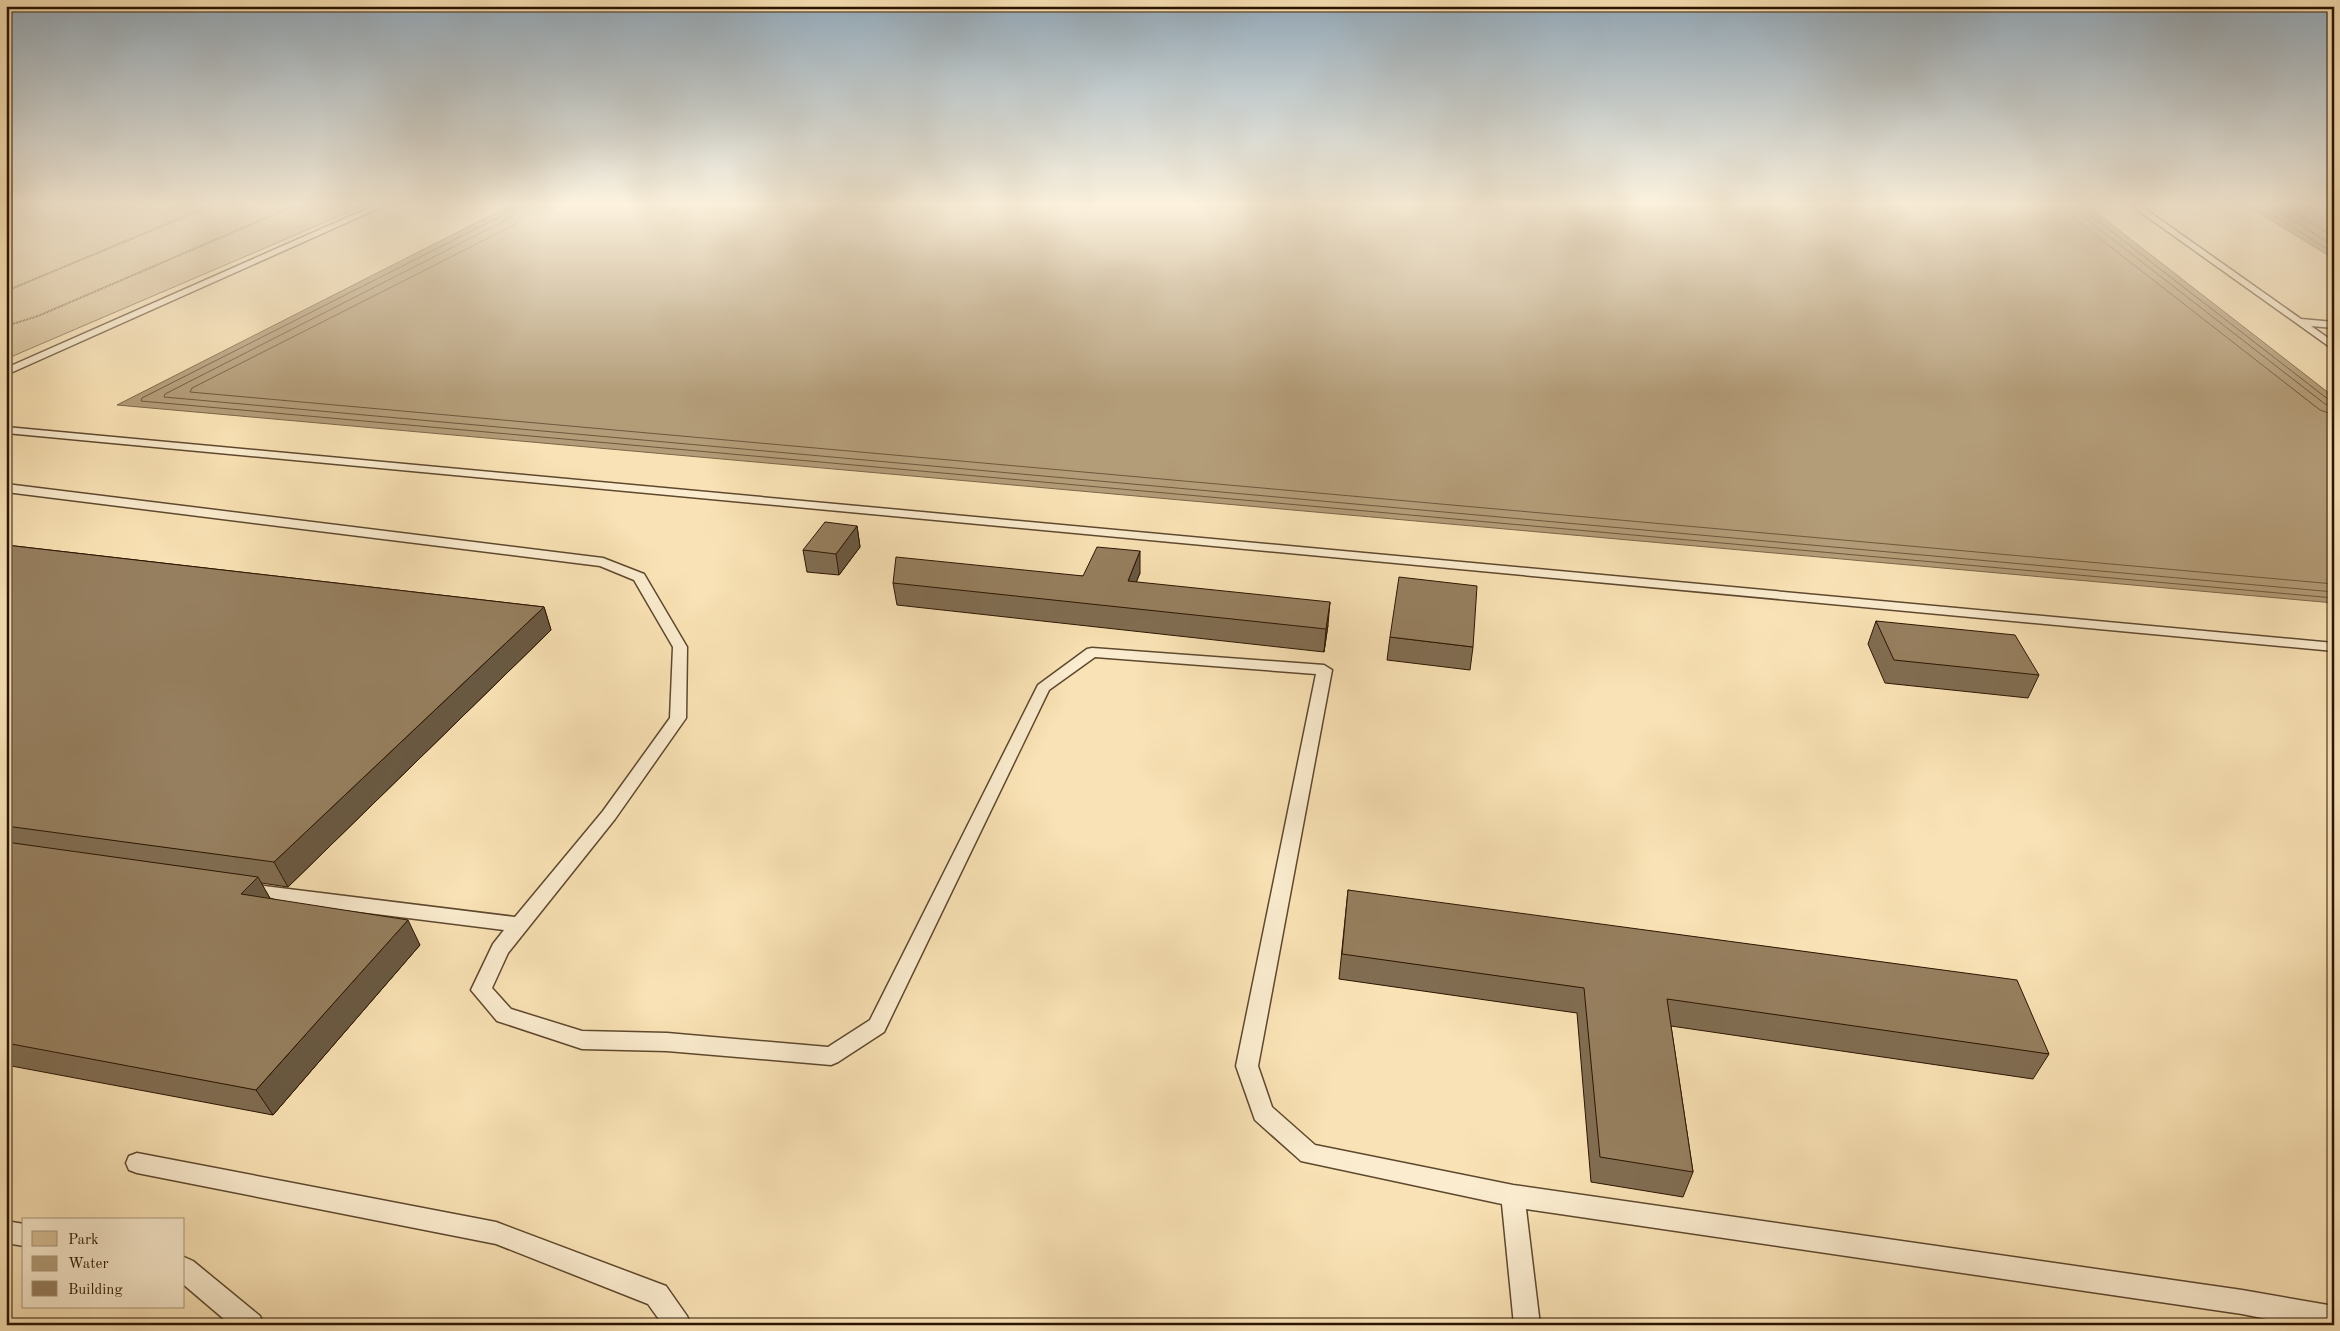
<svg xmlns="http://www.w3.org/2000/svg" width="2340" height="1331" font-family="'Old Standard TT',serif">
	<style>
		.green { fill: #d6bf96; stroke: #806a4c }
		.water { fill: #b39c78; stroke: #7d6648 }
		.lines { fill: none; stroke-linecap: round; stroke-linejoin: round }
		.shore { stroke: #6f583c; stroke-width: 1 }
		.lane-casing { stroke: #5e482e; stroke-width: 3 }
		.path { stroke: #2b1401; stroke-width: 2; stroke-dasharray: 0.5 1; stroke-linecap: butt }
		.lane { fill: #fbeccf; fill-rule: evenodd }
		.wall { fill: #816d52; stroke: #2b1401 }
		.shaded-wall { fill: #695942; stroke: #2b1401 }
		.building { fill: #967f5f; stroke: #2b1401 }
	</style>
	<rect width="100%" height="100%" fill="#f9e2b5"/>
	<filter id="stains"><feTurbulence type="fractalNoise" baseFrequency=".004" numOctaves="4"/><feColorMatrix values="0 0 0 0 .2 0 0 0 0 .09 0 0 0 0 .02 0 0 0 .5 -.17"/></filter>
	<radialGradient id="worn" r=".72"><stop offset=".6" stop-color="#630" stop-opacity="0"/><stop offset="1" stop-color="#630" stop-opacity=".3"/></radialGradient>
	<!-- green -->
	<path class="green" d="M6,206H363L6,359Z"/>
	<!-- water -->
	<g class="water">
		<path d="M509,206H2088L2334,397V603L117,405Z"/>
		<path d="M2248,206H2334V259Z"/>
	</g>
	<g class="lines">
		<!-- shore -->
		<g class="shore">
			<path d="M510,206L507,213L142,398L141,401L2334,598"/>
			<path d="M517,206L515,213L510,218L165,394L164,397L2334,592"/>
			<path d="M524,206L522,216L514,225L192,388L190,392L2334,584"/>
			<path d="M2072,206L2074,216L2080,223L2320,410L2334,415"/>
			<path d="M2080,206L2084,217L2325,404L2334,407"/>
			<path d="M2086,206L2088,213L2329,400L2334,401"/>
			<path d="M2258,206L2334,253"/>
			<path d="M2270,206L2334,246"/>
			<path d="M2284,206L2334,237"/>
		</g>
		<!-- lane casing -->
		<g class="lane-casing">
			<g id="lane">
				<path d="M373,206H384L6,375V368Z"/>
				<path d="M2132,206H2141L2301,319L2334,322V328L2311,326L2334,342V350Z"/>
				<path d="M6,427L2334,643V651L6,433Z"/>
				<path d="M6,484L603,558L644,574L687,647L686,718L615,819L508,953L492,988L511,1009L582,1031L667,1033L828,1047L870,1020L1038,685L1087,649L1092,648L1324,665L1332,670L1258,1066L1272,1107L1315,1145L1513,1185L2242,1290L2334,1306V1325H2297L2242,1314L1526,1209L1540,1325H1514L1502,1204L1301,1161L1255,1120L1236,1066L1316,674L1095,657L1049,690L884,1032L838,1062L831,1065L667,1051L582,1049L497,1021L471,990L493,944L504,930L248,898L241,896L239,891L241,886L248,884L515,917L603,811L670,718L673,647L634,580L600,566L6,492Z"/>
				<path d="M137,1153L496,1222L666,1286L687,1316L691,1325H663L648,1304L496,1244L137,1173L129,1170L126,1163L129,1156Z"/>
				<path d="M6,1221L24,1224V1246L6,1243Z"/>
				<path d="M184,1257L193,1261L260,1316L264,1325H231L184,1285Z"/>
			</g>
		</g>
		<!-- path -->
		<g class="path">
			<path d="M6,291L210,206"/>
			<path d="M6,326L38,316L294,206"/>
		</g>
		<!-- lane -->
		<use href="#lane" class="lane"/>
	</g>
	<!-- wall -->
	<g class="wall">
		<path d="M857,526L860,547L839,575L807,572L803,550Z"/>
		<path d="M6,545L544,607L551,630L288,887L261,883L270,898L420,945L273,1115L6,1065Z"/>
		<path d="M1140,573L1136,582L1328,625L1324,652L897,605L893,583L1083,576Z"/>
		<path d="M1876,621L2039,675L2028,698L1885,683L1868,644Z"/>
		<path d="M1390,637L1473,647L1470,670L1387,660Z"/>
		<path d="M1348,890L2049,1054L2033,1079L1671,1026L1693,1172L1683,1197L1591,1182L1577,1013L1339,979Z"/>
	</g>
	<!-- shaded-wall -->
	<g class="shaded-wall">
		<path d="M857,526L860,547L839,575L836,554Z"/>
		<path d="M1140,551V573L1128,603V581Z"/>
		<path d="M1330,602L1328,625L1324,652L1326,629Z"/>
		<path d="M544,607L551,630L288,887L274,862Z"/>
		<path d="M258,877L272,902L241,894Z"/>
		<path d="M408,920L420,945L273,1115L256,1090Z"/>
	</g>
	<!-- building -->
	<g class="building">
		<path d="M825,522L857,526L836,554L803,550Z"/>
		<path d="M6,545L544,607L274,862L6,826Z"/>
		<path d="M1097,547L1140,551L1128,581L1330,602L1326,629L893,583L896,557L1083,576Z"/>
		<path d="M1399,577L1477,586L1473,647L1390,637Z"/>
		<path d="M1876,621L2015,635L2039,675L1894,660Z"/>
		<path d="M6,842L258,877L241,894L408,920L256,1090L6,1043Z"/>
		<path d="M1348,890L2017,980L2049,1054L1667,999L1693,1172L1600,1157L1584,988L1342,954Z"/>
	</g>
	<!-- sky -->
	<linearGradient id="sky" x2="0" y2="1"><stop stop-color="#93aabb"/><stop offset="0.52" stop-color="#fcf2de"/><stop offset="1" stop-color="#fcf2de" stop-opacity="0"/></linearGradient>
	<rect width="2340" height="393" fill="url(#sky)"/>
	<!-- margin -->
	<rect width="2340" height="1331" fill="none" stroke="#f9e2b5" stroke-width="25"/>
	<rect x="8" y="8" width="2325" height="1316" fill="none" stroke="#2b1401" stroke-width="2.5"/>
	<rect x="12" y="12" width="2315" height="1306" fill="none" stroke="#2b1401"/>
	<!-- legend -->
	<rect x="22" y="1218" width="162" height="90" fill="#fbeccf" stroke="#a8967d"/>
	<rect x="32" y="1231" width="25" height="15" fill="#d6bf96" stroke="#a8967d"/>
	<text x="68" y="1244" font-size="15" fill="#2b1401">Park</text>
	<rect x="32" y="1256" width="25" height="15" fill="#b39c78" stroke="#a8967d"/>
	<text x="68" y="1268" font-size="15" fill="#2b1401">Water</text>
	<rect x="32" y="1281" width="25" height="15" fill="#967f5f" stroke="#a8967d"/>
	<text x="68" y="1294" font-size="15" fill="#2b1401">Building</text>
	<rect width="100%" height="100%" filter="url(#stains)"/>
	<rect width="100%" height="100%" fill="url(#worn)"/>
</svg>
